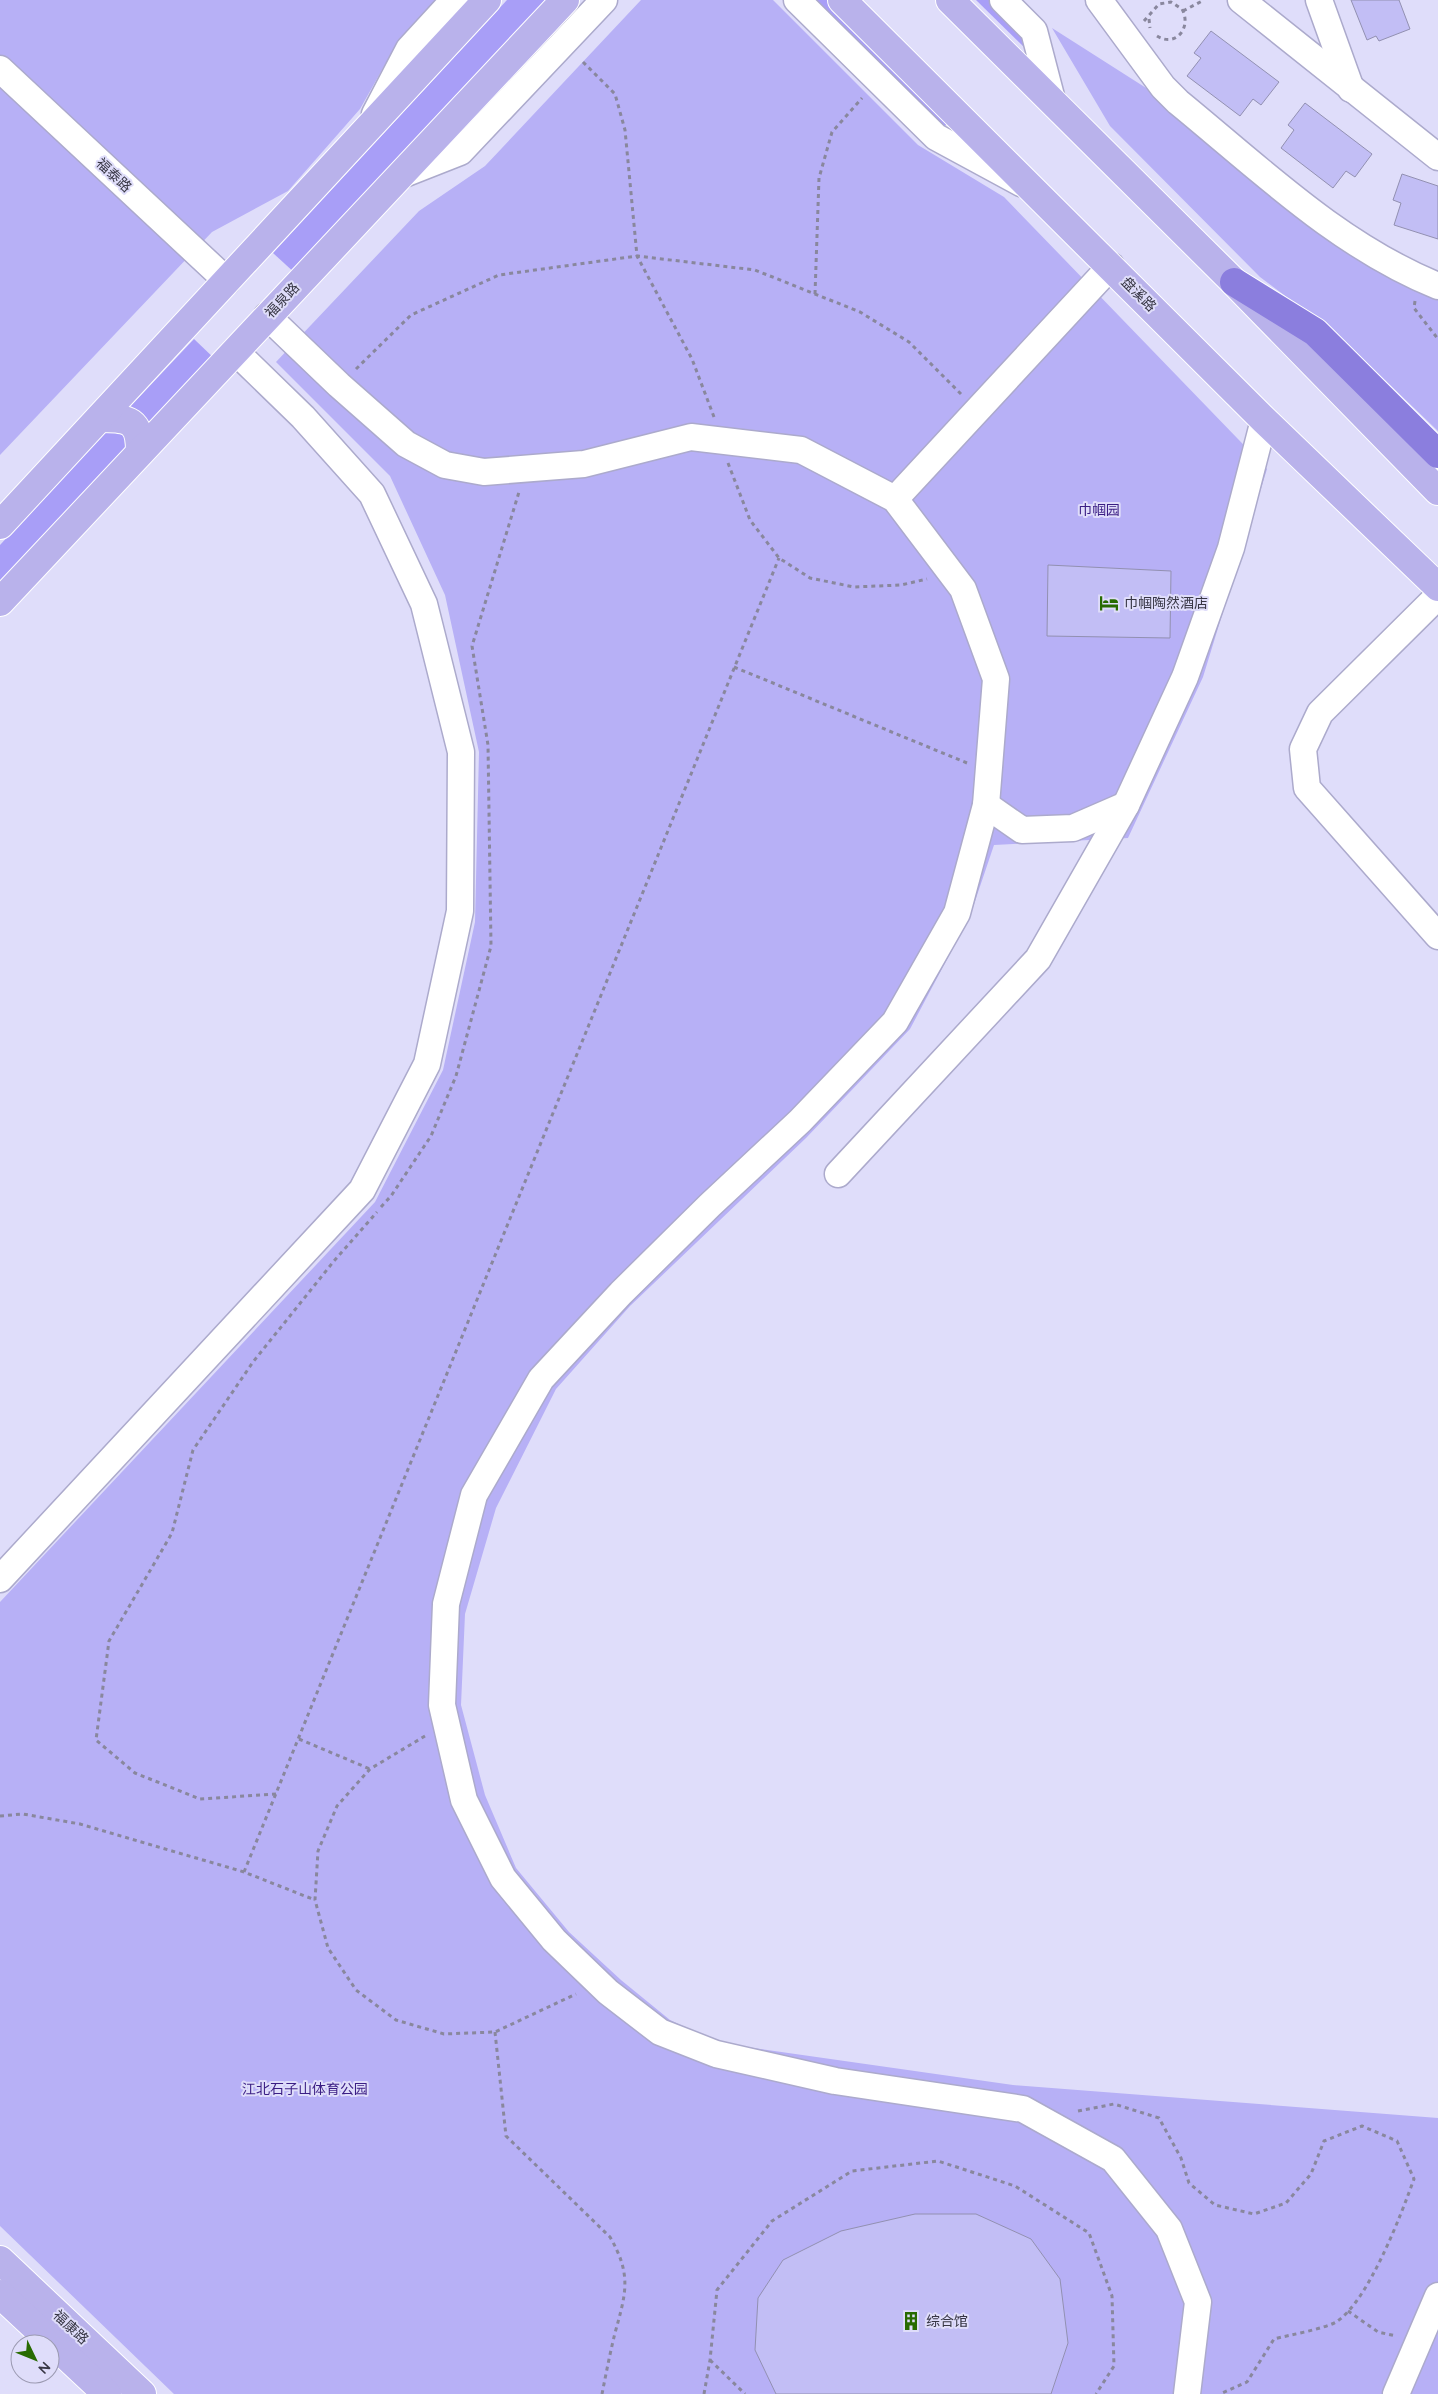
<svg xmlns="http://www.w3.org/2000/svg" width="1438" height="2394" font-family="Quicksand,'Noto Sans SC',sans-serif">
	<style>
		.green { fill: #b7b0f6 }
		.forest { fill: #a89ef7 }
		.building { fill: #c2bef5; stroke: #9290b1 }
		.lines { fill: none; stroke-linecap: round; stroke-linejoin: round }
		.minor-casing { stroke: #acaacc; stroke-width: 29 }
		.major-casing { stroke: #fff; stroke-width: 30 }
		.highway-casing { stroke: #fff; stroke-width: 30 }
		.path { stroke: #89879d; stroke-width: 3; stroke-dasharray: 4 4; stroke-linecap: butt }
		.minor { stroke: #fff; stroke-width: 26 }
		.major { stroke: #b9b2eb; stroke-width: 28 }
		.highway { stroke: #8b7ede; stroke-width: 28 }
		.labels { text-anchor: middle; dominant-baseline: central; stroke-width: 4; stroke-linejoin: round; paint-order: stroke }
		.street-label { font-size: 14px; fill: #383745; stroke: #dfddfa }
		.park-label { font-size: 14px; fill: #3b1e84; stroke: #dfddfa }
		.poi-label { font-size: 14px; fill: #383745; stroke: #dfddfa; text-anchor: start }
	</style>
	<rect width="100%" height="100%" fill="#dfddfa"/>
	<!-- green -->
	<g class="green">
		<path d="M0,0H440L396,45L360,109L288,191L212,232L0,455Z"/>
		<path d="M641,0H773L918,145L1004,197L1267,469L1203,677L1128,838L994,845L970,916L910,1029L806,1138L630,1306L556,1389L496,1508L465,1614L461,1705L485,1795L516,1868L569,1932L621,1980L670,2020L719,2043L1013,2085L1438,2118V2394H174L0,2226V1602L375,1202L443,1070L475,922L479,752L445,595L390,476L276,362L419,211L485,166Z"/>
		<path d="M1052,28L1154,93L1438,296V431L1341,338L1260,277L1110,126Z"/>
	</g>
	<!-- forest -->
	<g class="forest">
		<path d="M507,0H552L297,275L273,253Z"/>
		<path d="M813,0H827L950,121L943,128Z"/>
		<path d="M976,0H990L1030,40L1024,47Z"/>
		<path d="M194,339L217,361L150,431L127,410Z"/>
		<path d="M110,427L128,433L133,450L0,592V545Z"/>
	</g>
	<!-- building -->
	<g class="building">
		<path d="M1351,0H1399L1410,29L1379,41L1376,36L1367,40Z"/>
		<path d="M1211,31L1279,82L1261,105L1253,99L1240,116L1187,76L1201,58L1194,53Z"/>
		<path d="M1305,103L1372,154L1355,177L1346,171L1333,188L1281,148L1294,130L1288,125Z"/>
		<path d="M1402,174L1438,186V239L1394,225L1401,203L1393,200Z"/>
		<path d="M1048,565L1171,571L1170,638L1047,636Z"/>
		<path d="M915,2214H976L1031,2239L1060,2279L1068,2343L1051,2394H776L755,2350L758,2298L783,2260L841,2231Z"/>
	</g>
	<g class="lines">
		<!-- minor casing -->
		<g class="minor-casing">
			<g id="minor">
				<path d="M797,0L936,137L1021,183"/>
				<path d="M1003,0L1034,31L1052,100"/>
				<path d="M1099,0L1163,87L1178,102C1260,169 1339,246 1438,286"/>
				<path d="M1241,0L1438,157"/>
				<path d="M1319,0L1351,89"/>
				<path d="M0,69L227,281"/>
				<path d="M375,114L409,49L454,0"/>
				<path d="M399,176L460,152L604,0"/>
				<path d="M267,316L339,385L406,444L445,465L484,472L584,464L691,437L801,450L895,499L963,589L996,679L986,805L957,913L895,1022L800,1121L710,1205L621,1293L541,1379L474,1495L446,1604L442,1705L464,1800L503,1878L554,1940L608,1992L660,2032L716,2054L835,2081L1023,2109L1113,2159L1169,2229L1198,2302L1187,2394"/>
				<path d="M895,499L1111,266"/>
				<path d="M1438,596L1320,713L1303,749L1307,788L1438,936"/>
				<path d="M986,805L1022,830L1073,828L1126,805"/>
				<path d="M838,1174L1038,959L1126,805L1185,677L1231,548L1264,420"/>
				<path d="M0,1579L362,1190L427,1064L460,911L461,752L424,604L372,494L303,417L235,351"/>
				<path d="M1396,2394L1438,2296"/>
			</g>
		</g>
		<!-- major casing -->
		<g class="major-casing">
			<g id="major">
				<path d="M842,0L1264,420L1438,587"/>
				<path d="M950,0L1234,282L1438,491"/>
				<path d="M100,418C129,418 140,420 140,452"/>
				<path d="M0,525L487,0"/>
				<path d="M0,602L565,0"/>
				<path d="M0,2260L142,2394"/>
				<path d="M0,2294L107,2394"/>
			</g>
		</g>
		<!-- highway casing -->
		<g class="highway-casing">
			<path id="highway" d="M1234,282L1315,332L1438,454"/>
		</g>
		<!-- path -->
		<g class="path">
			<path d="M1183,11L1204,0"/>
			<path d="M1149,19L1150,28"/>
			<path d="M1144,21L1159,4L1171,2L1182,9C1192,27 1176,48 1157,36"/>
			<path d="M583,62L615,94L625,130L637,256L692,359L714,417"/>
			<path d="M815,294L819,178L832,132L862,98"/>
			<path d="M1415,301L1414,308L1438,339"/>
			<path d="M356,369L411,315L499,275L637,256L755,270L860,312L909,342L961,394"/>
			<path d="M728,463L750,520L779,558L810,578L854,587L901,585L927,579"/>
			<path d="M734,667L967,763"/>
			<path d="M381,1207L391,1196L431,1136L456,1076L491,946L488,745L472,646L519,492"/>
			<path d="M425,1736L370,1769L337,1806L318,1851L315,1900L328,1948L356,1990L396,2020L444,2034L495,2032L576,1994"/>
			<path d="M299,1739L370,1769"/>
			<path d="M276,1794L200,1799L135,1773L96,1740L109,1641L172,1533L193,1450L253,1362L334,1261L377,1212"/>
			<path d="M0,1816L23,1814L80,1824L244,1872L315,1900"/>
			<path d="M244,1872L779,558"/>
			<path d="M495,2032L506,2136L610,2237C632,2275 626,2293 615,2333C610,2353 606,2374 602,2394"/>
			<path d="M1078,2111L1114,2104L1159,2118L1181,2158L1189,2183L1215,2205L1254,2214L1286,2203L1311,2174L1324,2141L1362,2126L1397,2141L1414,2179C1401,2215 1368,2302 1336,2322C1324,2329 1289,2335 1274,2339L1247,2382L1220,2394"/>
			<path d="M1348,2311L1378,2332L1396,2336"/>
			<path d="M710,2360L745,2394"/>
			<path d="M704,2394L710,2360L717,2290L772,2221L852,2171L938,2161L1015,2186L1089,2233L1112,2296L1114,2366L1096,2394"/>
		</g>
		<!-- minor -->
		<use href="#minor" class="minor"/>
		<!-- major -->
		<use href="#major" class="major"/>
		<!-- highway -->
		<use href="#highway" class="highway"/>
	</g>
	<!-- icons -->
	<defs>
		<g id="hotel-bare" transform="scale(1.5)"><path d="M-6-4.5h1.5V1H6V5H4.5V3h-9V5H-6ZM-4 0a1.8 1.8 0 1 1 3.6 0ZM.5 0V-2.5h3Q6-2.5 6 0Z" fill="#286b01" stroke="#dfddfa" stroke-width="2.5" paint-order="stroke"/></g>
		<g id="building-bare" transform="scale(1.5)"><path d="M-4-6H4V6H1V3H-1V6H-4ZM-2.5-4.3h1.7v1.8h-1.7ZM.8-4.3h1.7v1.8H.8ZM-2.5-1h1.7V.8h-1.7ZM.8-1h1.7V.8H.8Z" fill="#286b01" stroke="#dfddfa" stroke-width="2.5" paint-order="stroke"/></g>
	</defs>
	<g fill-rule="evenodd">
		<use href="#hotel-bare" x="1109" y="603"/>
		<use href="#building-bare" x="911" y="2321"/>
	</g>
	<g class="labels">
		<!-- street labels -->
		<g class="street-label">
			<text transform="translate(114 175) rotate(43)">福泰路</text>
			<text transform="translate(1139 294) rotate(45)">盘溪路</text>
			<text transform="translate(282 300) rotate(-47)">福泉路</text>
			<text transform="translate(71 2327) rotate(43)">福康路</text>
		</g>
		<!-- park labels -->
		<g class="park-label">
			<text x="1099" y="510">巾帼园</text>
			<text x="305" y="2089">江北石子山体育公园</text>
		</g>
		<!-- poi labels -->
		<g class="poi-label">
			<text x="1124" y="603">巾帼陶然酒店</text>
			<text x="926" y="2321">综合馆</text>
		</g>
	</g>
	<!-- north arrow -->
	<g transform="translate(35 2359) rotate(133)"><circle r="24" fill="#dfddfa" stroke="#9c9bb2"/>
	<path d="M0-4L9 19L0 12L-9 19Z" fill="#286b01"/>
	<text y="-8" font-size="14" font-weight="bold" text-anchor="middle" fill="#383745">N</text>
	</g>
</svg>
